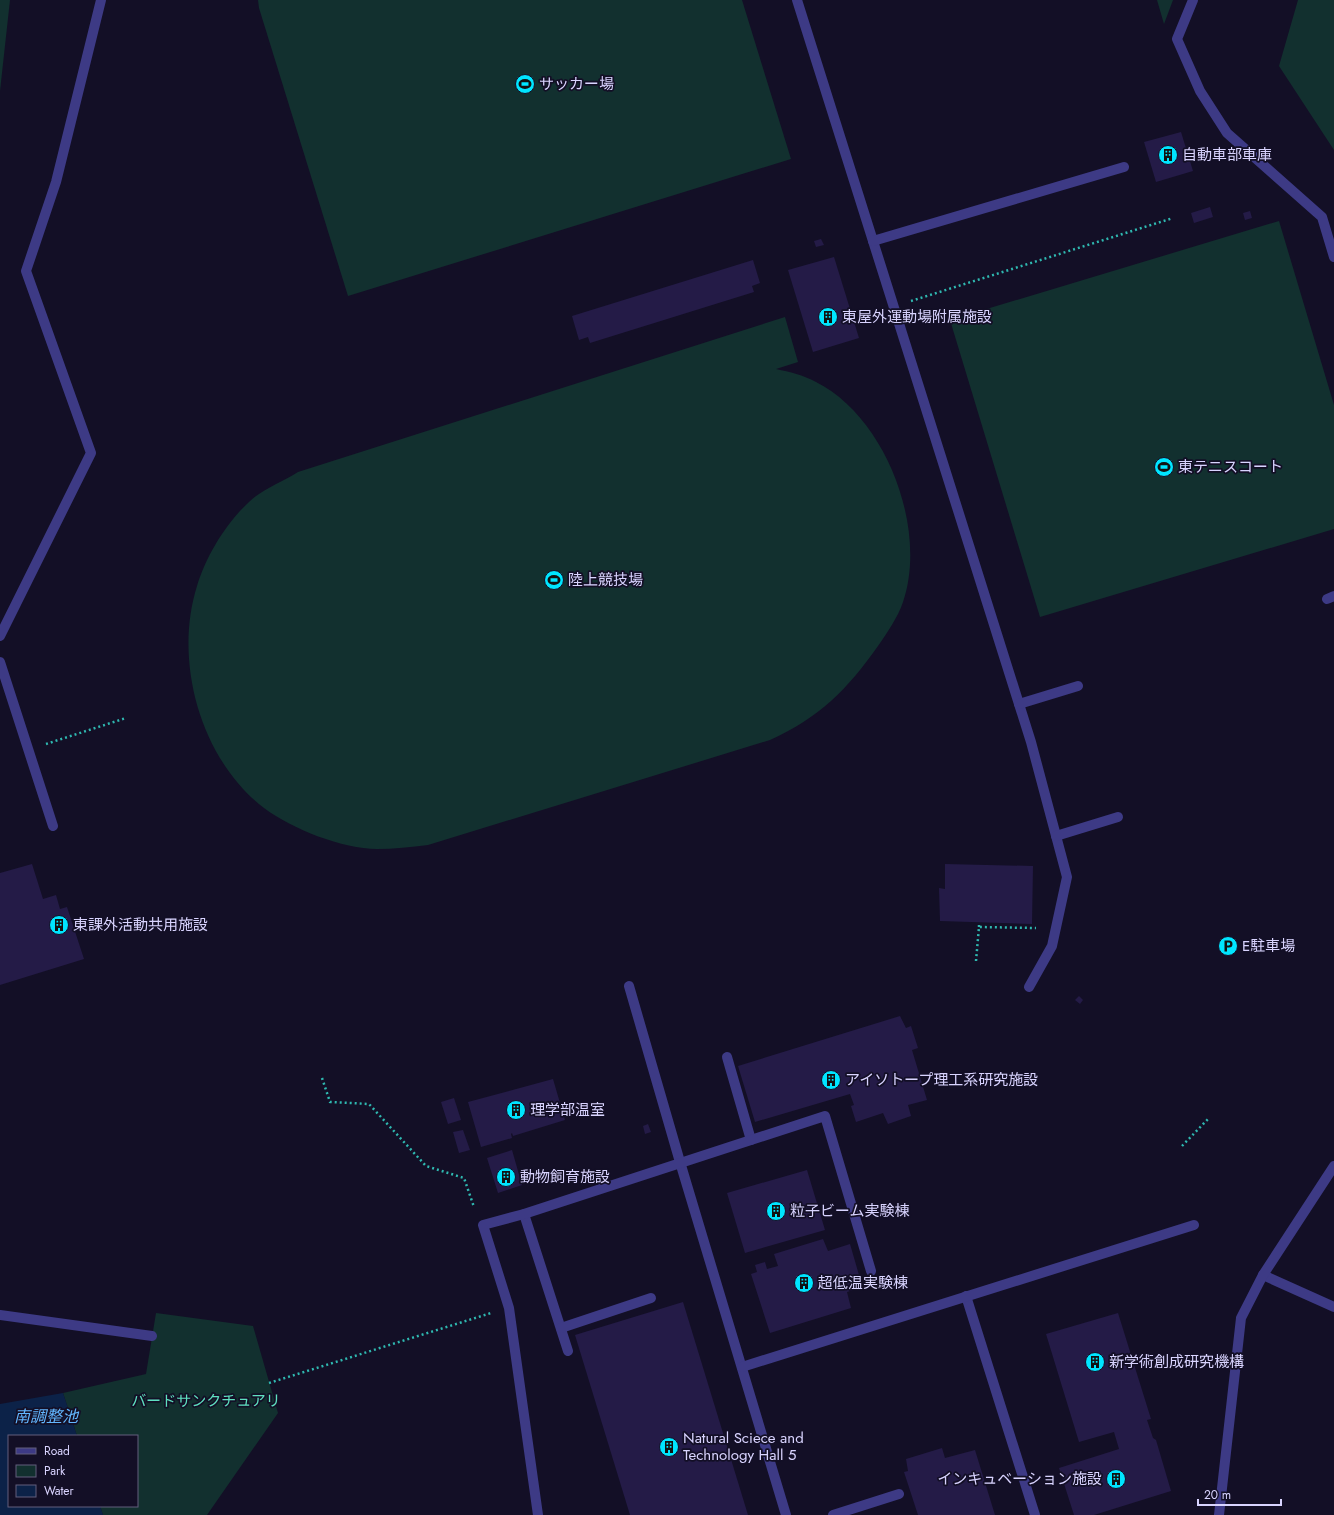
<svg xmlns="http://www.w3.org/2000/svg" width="1334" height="1515" font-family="Jost,'Noto Sans JP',sans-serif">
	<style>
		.green { fill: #12302f }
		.water { fill: #0c2248 }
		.building { fill: #241b47 }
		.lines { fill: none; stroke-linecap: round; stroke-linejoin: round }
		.path { stroke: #2fb8b0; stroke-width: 2.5; stroke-dasharray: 2 3; stroke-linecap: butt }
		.minor { stroke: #3d3a85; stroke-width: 10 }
		.labels { text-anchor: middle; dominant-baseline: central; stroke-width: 3.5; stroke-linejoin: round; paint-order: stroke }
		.poi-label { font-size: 15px; fill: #d9d4ff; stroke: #130f26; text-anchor: start }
		.park-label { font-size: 15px; fill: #5fe0c0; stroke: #130f26 }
		.water-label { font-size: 16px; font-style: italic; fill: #62b6ff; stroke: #130f26 }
	</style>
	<rect width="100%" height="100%" fill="#130f26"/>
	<!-- green -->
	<g class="green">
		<path d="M0,0H10L0,91Z"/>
		<path d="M258,0H742L791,159L348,296L259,8Z"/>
		<path d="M1157,0H1173L1164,24Z"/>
		<path d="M1298,0H1334V150L1279,66Z"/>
		<path d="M1279,221L1334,405V529L1040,617L950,320Z"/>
		<path d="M785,317L798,362L776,369C790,372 803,375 816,382C886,417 928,529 903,602C898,617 887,633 878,646C846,691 820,717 770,740L428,845C411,847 394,849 377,849C343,849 292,829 264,808C201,760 173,662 197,586C206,556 226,523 249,502C261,490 284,481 298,472Z"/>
		<path d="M156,1313L253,1326L278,1413L207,1515H103L100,1506H137V1436H77L63,1393L146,1374Z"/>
	</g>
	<!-- water -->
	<path class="water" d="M63,1393L77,1436H9V1506H100L103,1515H0V1404Z"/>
	<!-- building -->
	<g class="building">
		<path d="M1181,132L1193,171L1156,182L1144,142Z"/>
		<path d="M1210,207L1213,217L1194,223L1191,213Z"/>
		<path d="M1250,211L1252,218L1245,220L1243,213Z"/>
		<path d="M821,239L824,245L816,247L814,241Z"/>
		<path d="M834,257L859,338L813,352L788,270Z"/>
		<path d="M753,260L760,283L752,286L754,292L590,343L588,337L579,340L572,316Z"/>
		<path d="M32,864L43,899L56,895L60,909L67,907L84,959L0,985V873Z"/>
		<path d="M945,864L1033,866L1032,924L940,921L939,888L945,889Z"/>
		<path d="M1079,996L1083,1000L1080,1004L1075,1000Z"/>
		<path d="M900,1016L906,1028L911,1026L918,1048L912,1050L927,1100L908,1105L911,1116L888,1124L883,1113L856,1122L851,1106L854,1105L850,1094L755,1122L738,1066Z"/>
		<path d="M553,1079L565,1120L513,1136L512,1133L511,1134L512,1138L481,1147L468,1102Z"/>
		<path d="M454,1098L461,1120L448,1124L441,1102Z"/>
		<path d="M648,1124L651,1132L645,1134L643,1126Z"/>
		<path d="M463,1130L470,1150L459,1153L453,1132Z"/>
		<path d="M512,1150L522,1185L498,1193L487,1158Z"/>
		<path d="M807,1170L825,1230L745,1253L727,1193Z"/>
		<path d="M823,1239L828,1251L850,1244L859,1275L852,1277L856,1289L847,1292L851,1308L770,1333L751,1274L757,1272L755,1265L765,1262L767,1269L778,1266L774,1254Z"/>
		<path d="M683,1302L748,1515H630L575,1335Z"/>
		<path d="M1118,1313L1151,1419L1147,1420L1153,1438L1156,1440L1171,1491L1094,1515H1074L1059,1468L1119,1449L1114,1432L1079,1442L1046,1334Z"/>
		<path d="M942,1448L945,1458L975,1450L995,1515H918L904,1472L908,1471L906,1459Z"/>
	</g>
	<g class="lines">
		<!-- path -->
		<g class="path">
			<path d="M911,301L1173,218"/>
			<path d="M46,744L126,718"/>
			<path d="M979,927V922"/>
			<path d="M976,961L979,927L1036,928"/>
			<path d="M322,1078L330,1102L369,1104L426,1166L464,1178L474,1207"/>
			<path d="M1182,1146L1209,1118"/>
			<path d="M269,1383L491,1313"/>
		</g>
		<!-- minor -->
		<g class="minor">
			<path d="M797,0L1031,742L1067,877L1052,946L1029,987"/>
			<path d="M1193,0L1177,39L1200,91L1227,133L1322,217L1334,257"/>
			<path d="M873,241L1124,167"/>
			<path d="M1327,599L1334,596"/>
			<path d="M0,636L91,453L26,271L56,182L101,0"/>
			<path d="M0,662L53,826"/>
			<path d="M1019,704L1078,686"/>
			<path d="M1056,836L1118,817"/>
			<path d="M629,986L680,1162L786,1515"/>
			<path d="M727,1057L751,1140"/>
			<path d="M524,1214L568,1351"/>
			<path d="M1263,1275L1334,1307"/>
			<path d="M966,1296L1035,1515"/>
			<path d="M0,1315L152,1336"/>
			<path d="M561,1328L651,1298"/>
			<path d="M742,1367L1194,1225"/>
			<path d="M538,1515L509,1308L483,1225L524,1214L825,1116L871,1271"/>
			<path d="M833,1515L899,1494"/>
			<path d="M1219,1515L1241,1318L1263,1275L1334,1166"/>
		</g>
	</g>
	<!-- icons -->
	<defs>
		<g id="stadium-disc" transform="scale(1)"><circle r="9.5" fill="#00e5ff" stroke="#130f26"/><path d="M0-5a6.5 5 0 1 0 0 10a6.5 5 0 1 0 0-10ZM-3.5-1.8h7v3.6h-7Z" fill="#111"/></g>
		<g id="building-disc" transform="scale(1)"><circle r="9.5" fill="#00e5ff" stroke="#130f26"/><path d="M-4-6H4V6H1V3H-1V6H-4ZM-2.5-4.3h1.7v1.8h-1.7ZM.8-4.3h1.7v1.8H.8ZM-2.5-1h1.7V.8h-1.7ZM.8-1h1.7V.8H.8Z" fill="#111"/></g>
		<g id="parking-disc" transform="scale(1)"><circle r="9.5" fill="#00e5ff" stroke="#130f26"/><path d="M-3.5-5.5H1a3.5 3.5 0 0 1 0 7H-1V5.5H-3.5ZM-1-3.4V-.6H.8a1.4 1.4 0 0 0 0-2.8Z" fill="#111"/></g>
	</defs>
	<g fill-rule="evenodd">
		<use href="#stadium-disc" x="525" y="84"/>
		<use href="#building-disc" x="1168" y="155"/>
		<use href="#building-disc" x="828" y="317"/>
		<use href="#stadium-disc" x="1164" y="467"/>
		<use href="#stadium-disc" x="554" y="580"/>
		<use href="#building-disc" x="59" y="925"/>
		<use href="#parking-disc" x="1228" y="946"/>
		<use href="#building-disc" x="831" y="1080"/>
		<use href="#building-disc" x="516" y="1110"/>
		<use href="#building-disc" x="506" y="1177"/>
		<use href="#building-disc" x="776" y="1211"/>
		<use href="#building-disc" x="804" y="1283"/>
		<use href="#building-disc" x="1095" y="1362"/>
		<use href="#building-disc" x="669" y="1447"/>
		<use href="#building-disc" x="1116" y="1479"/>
	</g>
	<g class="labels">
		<!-- poi labels -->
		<g class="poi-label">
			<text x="539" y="84">サッカー場</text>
			<text x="1182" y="155">自動車部車庫</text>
			<text x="842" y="317">東屋外運動場附属施設</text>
			<text x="1178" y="467">東テニスコート</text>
			<text x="568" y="580">陸上競技場</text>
			<text x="73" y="925">東課外活動共用施設</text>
			<text x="1242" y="946">E駐車場</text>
			<text x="845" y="1080">アイソトープ理工系研究施設</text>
			<text x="530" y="1110">理学部温室</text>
			<text x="520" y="1177">動物飼育施設</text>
			<text x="790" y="1211">粒子ビーム実験棟</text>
			<text x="818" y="1283">超低温実験棟</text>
			<text x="1109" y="1362">新学術創成研究機構</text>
			<text x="683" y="1438">Natural Sciece and<tspan x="683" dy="17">Technology Hall 5</tspan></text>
			<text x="1102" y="1479" text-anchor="end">インキュベーション施設</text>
		</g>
		<!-- park labels -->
		<g class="park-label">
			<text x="206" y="1401">バードサンクチュアリ</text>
		</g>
		<!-- water labels -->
		<g class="water-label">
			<text x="46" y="1416">南調整池</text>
		</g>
	</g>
	<!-- legend -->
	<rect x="8" y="1435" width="130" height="72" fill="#130f26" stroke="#625e7d"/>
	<rect x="16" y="1448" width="20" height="6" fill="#3d3a85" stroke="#625e7d"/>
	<text x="44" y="1455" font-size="12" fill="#d9d4ff">Road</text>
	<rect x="16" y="1465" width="20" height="12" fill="#12302f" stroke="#625e7d"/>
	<text x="44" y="1475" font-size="12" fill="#d9d4ff">Park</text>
	<rect x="16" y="1485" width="20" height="12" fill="#0c2248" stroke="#625e7d"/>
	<text x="44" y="1495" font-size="12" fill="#d9d4ff">Water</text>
	<!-- scale -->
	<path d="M1198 1499v6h83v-6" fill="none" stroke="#d9d4ff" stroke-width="2"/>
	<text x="1204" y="1499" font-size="12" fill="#d9d4ff" stroke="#130f26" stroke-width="3" paint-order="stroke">20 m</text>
</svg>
